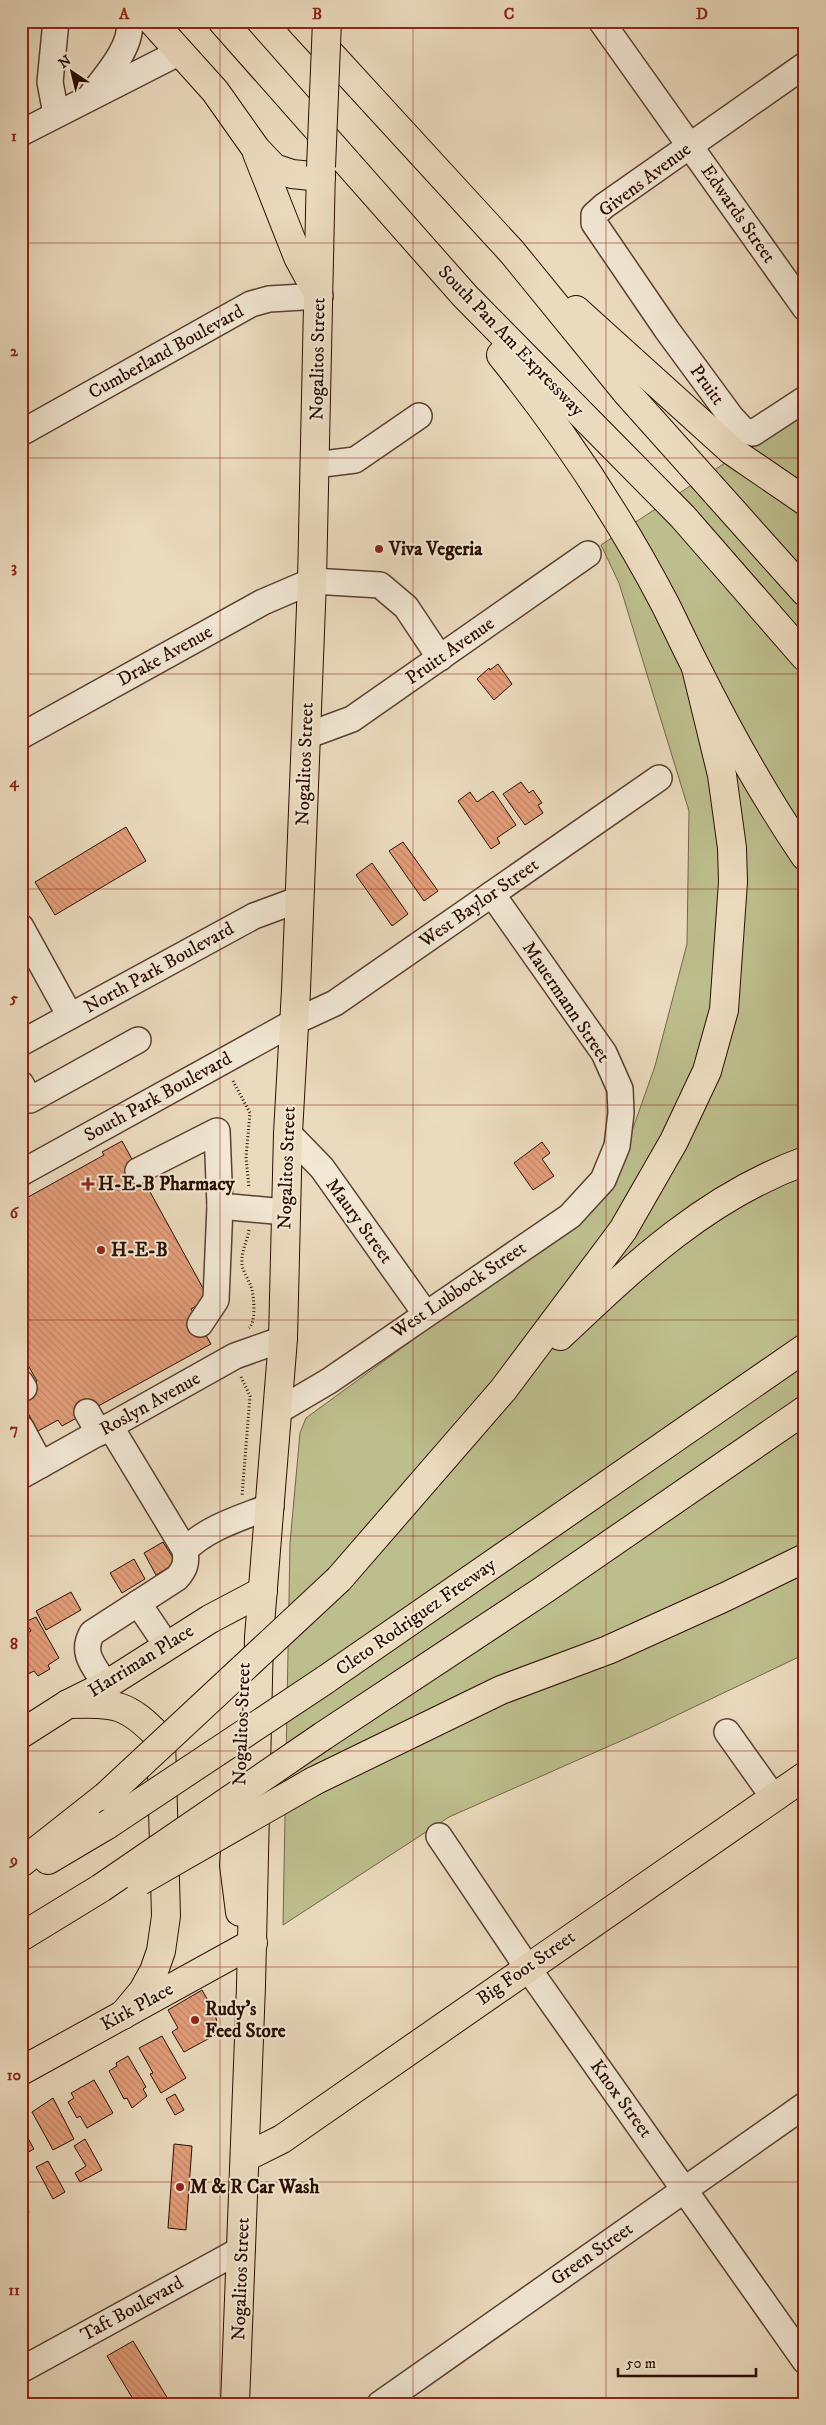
<svg xmlns="http://www.w3.org/2000/svg" width="826" height="2425" font-family="'IM FELL DW Pica',serif">
	<style>
		.green { fill: #bdbe8d; stroke: #746646 }
		.building { fill: url(#building-back-hatch); stroke: #2a0d00 }
		.lines { fill: none; stroke-linecap: round; stroke-linejoin: round }
		.minor-casing { stroke: #5a4030; stroke-width: 28 }
		.major-casing { stroke: #2a0d00; stroke-width: 30 }
		.highway-casing { stroke: #2a0d00; stroke-width: 30 }
		.path { stroke: #2a0d00; stroke-width: 3; stroke-dasharray: 1 2.5; stroke-linecap: butt }
		.minor { stroke: #f2e8d5; stroke-width: 25 }
		.major { stroke: #ebdbbe; stroke-width: 28 }
		.highway { stroke: #ebdbbe; stroke-width: 28 }
		.major-bridge-casing { stroke: #2a0d00; stroke-width: 30; stroke-linecap: butt }
		.highway-bridge-casing { stroke: #2a0d00; stroke-width: 30; stroke-linecap: butt }
		.major-bridge { stroke: #ebdbbe; stroke-width: 28 }
		.highway-bridge { stroke: #ebdbbe; stroke-width: 28 }
		.grid { fill: none; stroke: #8f2418; stroke-width: 1; stroke-opacity: 0.55 }
		.poi-dot { fill: #8f2418; stroke: #f2e8d5; stroke-width: 2 }
		.labels { text-anchor: middle; dominant-baseline: central; stroke-width: 4; stroke-linejoin: round; paint-order: stroke }
		.street-label { font-size: 19px; fill: #2a0d00; stroke: #f2e8d5 }
		.poi-label { font-size: 19px; font-weight: bold; fill: #2a0d00; stroke: #f2e8d5; text-anchor: start }
		.neatline { fill: none; stroke: #8f2418; stroke-width: 2 }
		.grid-label { font-size: 16px; text-anchor: middle; font-weight: bold; fill: #8f2418 }
	</style>
	<defs>
		<pattern id="building-back-hatch" width="6" height="6" patternUnits="userSpaceOnUse" patternTransform="scale(1.25)"><rect width="6" height="6" fill="#e49e7a"/><path d="M-1 5l2 2M0 0l6 6M5-1l2 2" fill="none" stroke="#c48768"/></pattern>
	</defs>
	<rect width="100%" height="100%" fill="#ebdbbe"/>
	<filter id="stains"><feTurbulence type="fractalNoise" baseFrequency=".004" numOctaves="4"/><feColorMatrix values="0 0 0 0 .2 0 0 0 0 .09 0 0 0 0 .02 0 0 0 .5 -.17"/></filter>
	<radialGradient id="worn" r=".72"><stop offset=".6" stop-color="#630" stop-opacity="0"/><stop offset="1" stop-color="#630" stop-opacity=".3"/></radialGradient>
	<!-- green -->
	<path class="green" d="M805,410V1654L650,1728L449,1817L283,1925L290,1543L300,1433L306,1418L593,1208L626,1148L655,1066L687,944L689,811L619,583L601,545Z"/>
	<!-- building -->
	<g class="building">
		<path d="M498,664L512,684L494,700L477,679L489,668L490,670Z"/>
		<path d="M521,782L529,793L533,790L542,803L538,805L543,813L525,825L503,794Z"/>
		<path d="M493,791L516,825L497,838L500,843L491,849L458,801L470,792L477,802Z"/>
		<path d="M126,827L146,861L55,915L35,882Z"/>
		<path d="M403,842L438,891L424,901L389,851Z"/>
		<path d="M372,863L408,914L392,926L356,875Z"/>
		<path d="M122,1141L209,1299L191,1309L211,1344L62,1426L58,1420L38,1431L21,1401V1390L37,1381L21,1353V1201L104,1155L102,1152Z"/>
		<path d="M542,1142L550,1153L542,1159L554,1176L533,1190L514,1163Z"/>
		<path d="M163,1542L173,1558L171,1566L156,1575L144,1553Z"/>
		<path d="M134,1559L145,1579L122,1593L110,1573Z"/>
		<path d="M71,1592L81,1610L46,1630L36,1611Z"/>
		<path d="M36,1617L59,1658L48,1665L50,1669L38,1676L34,1671L24,1676L21,1671V1637L31,1631L25,1622Z"/>
		<path d="M202,1990L215,2013L219,2033L184,2052L172,2032L178,2028L168,2010Z"/>
		<path d="M162,2036L186,2078L161,2093L150,2074L153,2073L139,2048Z"/>
		<path d="M128,2056L146,2087L143,2089L147,2096L132,2108L127,2098L124,2099L109,2071L117,2066L116,2063Z"/>
		<path d="M94,2080L113,2113L87,2128L80,2116L77,2118L68,2102L74,2098L71,2093Z"/>
		<path d="M175,2094L184,2110L175,2115L166,2099Z"/>
		<path d="M53,2098L74,2139L53,2150L32,2112Z"/>
		<path d="M21,2126L34,2149L21,2156Z"/>
		<path d="M85,2139L102,2170L80,2182L75,2173L86,2166L74,2146Z"/>
		<path d="M174,2144L192,2146L186,2230L168,2228Z"/>
		<path d="M48,2161L65,2192L53,2199L36,2167Z"/>
		<path d="M21,2198L29,2213L21,2217Z"/>
		<path d="M133,2341L171,2404H136L107,2356Z"/>
	</g>
	<g class="lines">
		<!-- minor casing -->
		<g class="minor-casing">
			<g id="minor">
				<path d="M601,21L805,308"/>
				<path d="M805,65L604,206L594,215V223L667,330L731,417L743,430L753,433L805,399"/>
				<path d="M92,94C105,77 134,45 129,21"/>
				<path d="M56,114L50,82L56,21"/>
				<path d="M21,133L180,52"/>
				<path d="M21,433L251,304L269,299L320,296"/>
				<path d="M315,465L355,460L419,416"/>
				<path d="M21,736L263,602L312,581L380,585L406,607L440,658"/>
				<path d="M306,736L352,719L588,554"/>
				<path d="M21,927L70,1016"/>
				<path d="M21,1043L254,916L300,899"/>
				<path d="M21,1084L30,1100L138,1040"/>
				<path d="M288,1133L322,1168L425,1313"/>
				<path d="M138,1171L217,1131L220,1206L285,1212"/>
				<path d="M21,1173L294,1022L335,1003L659,778"/>
				<path d="M200,1324L216,1300L220,1206"/>
				<path d="M21,1383L24,1388"/>
				<path d="M278,1411L329,1381L570,1216L603,1180L617,1146L621,1113L620,1089L604,1053L492,894"/>
				<path d="M87,1412L99,1433"/>
				<path d="M21,1428L41,1465"/>
				<path d="M21,1476L235,1356L283,1339"/>
				<path d="M185,1550C208,1527 241,1518 271,1506"/>
				<path d="M138,1603L167,1646"/>
				<path d="M106,1685C95,1667 80,1654 92,1633L177,1578C185,1569 187,1563 185,1550L110,1426"/>
				<path d="M727,1732L774,1798"/>
				<path d="M439,1836L527,1967L805,2361"/>
				<path d="M21,2370L242,2249"/>
				<path d="M380,2404L805,2105"/>
			</g>
		</g>
		<!-- major casing -->
		<g class="major-casing">
			<g id="major">
				<path d="M152,21L215,91L256,149L274,168L292,174L321,177"/>
				<path d="M257,153L298,257L318,294"/>
				<path d="M68,1704C116,1703 127,1703 161,1739L166,1916L161,1951L154,1971L143,1991L123,2015"/>
				<path d="M21,1734L68,1704L106,1685L210,1619L263,1591"/>
				<path d="M238,1806L234,1865L240,1912"/>
				<path d="M21,2071L253,1943"/>
				<path d="M246,2157L282,2139L805,1776"/>
				<path d="M235,2404L251,1986L259,1637L283,1339L288,1133L296,990L312,581L321,167"/>
			</g>
		</g>
		<!-- highway casing -->
		<g class="highway-casing">
			<g id="highway">
				<path d="M222,21L465,296L683,517L805,657"/>
				<path d="M300,21L512,252L627,393L805,592"/>
				<path d="M576,310L732,451L805,501"/>
				<path d="M501,355C563,432 619,516 665,604C676,626 686,648 697,669C729,733 764,796 805,856"/>
				<path d="M560,1336C635,1265 706,1197 805,1161"/>
				<path d="M339,1579L503,1390L623,1230L674,1141L707,1071L724,1010L733,882L732,848L722,775L696,668"/>
				<path d="M325,1680L805,1348"/>
				<path d="M323,1736L542,1591L805,1410"/>
				<path d="M314,1781L501,1690L608,1650L725,1597L805,1558"/>
				<path d="M48,1860L107,1825"/>
				<path d="M21,1863L106,1796"/>
				<path d="M21,1937L101,1888"/>
			</g>
		</g>
		<!-- path -->
		<g class="path">
			<path d="M233,1081L250,1113L246,1157L249,1188"/>
			<path d="M249,1230C247,1242 241,1251 242,1264C243,1273 250,1281 252,1290C254,1299 256,1322 249,1328"/>
			<path d="M241,1377L250,1396L242,1496"/>
		</g>
		<!-- minor -->
		<use href="#minor" class="minor"/>
		<!-- major -->
		<use href="#major" class="major"/>
		<!-- highway -->
		<use href="#highway" class="highway"/>
		<!-- major-bridge casing -->
		<g class="major-bridge-casing">
			<path id="major-bridge" d="M321,167L327,21"/>
		</g>
		<!-- highway-bridge casing -->
		<g class="highway-bridge-casing">
			<g id="highway-bridge">
				<path d="M106,1796L339,1579"/>
				<path d="M107,1825L325,1680"/>
				<path d="M140,1881L314,1781"/>
				<path d="M101,1888L323,1736"/>
			</g>
		</g>
		<!-- major-bridge -->
		<use href="#major-bridge" class="major-bridge"/>
		<!-- highway-bridge -->
		<use href="#highway-bridge" class="highway-bridge"/>
	</g>
	<!-- grid -->
	<path class="grid" d="M220,21V2404M413,21V2404M606,21V2404M21,243H805M21,458H805M21,674H805M21,889H805M21,1105H805M21,1320H805M21,1536H805M21,1751H805M21,1967H805M21,2182H805"/>
	<!-- markers -->
	<g class="poi-dot">
		<circle cx="379" cy="549" r="5"/>
		<path d="M85.5 1176.5h5v5h5v5h-5v5h-5v-5h-5v-5h5z"/>
		<circle cx="101" cy="1250" r="5"/>
		<circle cx="195" cy="2020" r="5"/>
		<circle cx="180" cy="2187" r="5"/>
	</g>
	<g class="labels">
		<!-- street labels -->
		<g class="street-label">
			<text transform="translate(645 180) rotate(-37)">Givens Avenue</text>
			<text transform="translate(738 214) rotate(55)">Edwards Street</text>
			<text transform="translate(511 341) rotate(46)">South Pan Am Expressway</text>
			<text transform="translate(166 352) rotate(-29)">Cumberland Boulevard</text>
			<text transform="translate(318 359) rotate(-89)">Nogalitos Street</text>
			<text transform="translate(707 385) rotate(54)">Pruitt</text>
			<text transform="translate(450 651) rotate(-35)">Pruitt Avenue</text>
			<text transform="translate(165 656) rotate(-29)">Drake Avenue</text>
			<text transform="translate(305 764) rotate(-88)">Nogalitos Street</text>
			<text transform="translate(479 903) rotate(-35)">West Baylor Street</text>
			<text transform="translate(159 968) rotate(-29)">North Park Boulevard</text>
			<text transform="translate(566 1002) rotate(56)">Mauermann Street</text>
			<text transform="translate(158 1097) rotate(-29)">South Park Boulevard</text>
			<text transform="translate(287 1168) rotate(-88)">Nogalitos Street</text>
			<text transform="translate(359 1221) rotate(54)">Maury Street</text>
			<text transform="translate(459 1290) rotate(-34)">West Lubbock Street</text>
			<text transform="translate(150 1404) rotate(-29)">Roslyn Avenue</text>
			<text transform="translate(416 1617) rotate(-35)">Cleto Rodriguez Freeway</text>
			<text transform="translate(141 1661) rotate(-32)">Harriman Place</text>
			<text transform="translate(242 1724) rotate(-88)">Nogalitos Street</text>
			<text transform="translate(526 1968) rotate(-35)">Big Foot Street</text>
			<text transform="translate(137 2007) rotate(-29)">Kirk Place</text>
			<text transform="translate(621 2099) rotate(54)">Knox Street</text>
			<text transform="translate(592 2254) rotate(-35)">Green Street</text>
			<text transform="translate(241 2279) rotate(-88)">Nogalitos Street</text>
			<text transform="translate(132 2309) rotate(-29)">Taft Boulevard</text>
		</g>
		<!-- poi labels -->
		<g class="poi-label">
			<text x="389" y="549">Viva Vegeria</text>
			<text x="98" y="1184">H-E-B Pharmacy</text>
			<text x="111" y="1250">H-E-B</text>
			<text x="205" y="2009">Rudy's<tspan x="205" dy="22">Feed Store</tspan></text>
			<text x="190" y="2187">M &amp; R Car Wash</text>
		</g>
	</g>
	<!-- margin -->
	<rect width="826" height="2425" fill="none" stroke="#ebdbbe" stroke-width="55"/>
	<!-- north arrow -->
	<g transform="translate(72 72) rotate(325)" stroke="#f2e8d5" stroke-width="4" paint-order="stroke">
	<path d="M0-4L9 19L0 12L-9 19Z" fill="#2a0d00"/>
	<text y="-8" font-size="14" font-weight="bold" text-anchor="middle" fill="#2a0d00">N</text>
	</g>
	<!-- scale -->
	<path d="M618 2368v8h138v-8" fill="none" stroke="#2a0d00" stroke-width="2.5"/>
	<text x="626" y="2368" font-size="15" fill="#2a0d00" stroke="#f2e8d5" stroke-width="4" paint-order="stroke">50 m</text>
	<rect x="28" y="28" width="770" height="2370" class="neatline"/>
	<g class="grid-label">
		<text x="124" y="19">A</text>
		<text x="317" y="19">B</text>
		<text x="509" y="19">C</text>
		<text x="702" y="19">D</text>
		<text x="14" y="141">1</text>
		<text x="14" y="356">2</text>
		<text x="14" y="572">3</text>
		<text x="14" y="787">4</text>
		<text x="14" y="1003">5</text>
		<text x="14" y="1218">6</text>
		<text x="14" y="1434">7</text>
		<text x="14" y="1649">8</text>
		<text x="14" y="1865">9</text>
		<text x="14" y="2080">10</text>
		<text x="14" y="2295">11</text>
	</g>
	<rect width="100%" height="100%" filter="url(#stains)"/>
	<rect width="100%" height="100%" fill="url(#worn)"/>
</svg>
